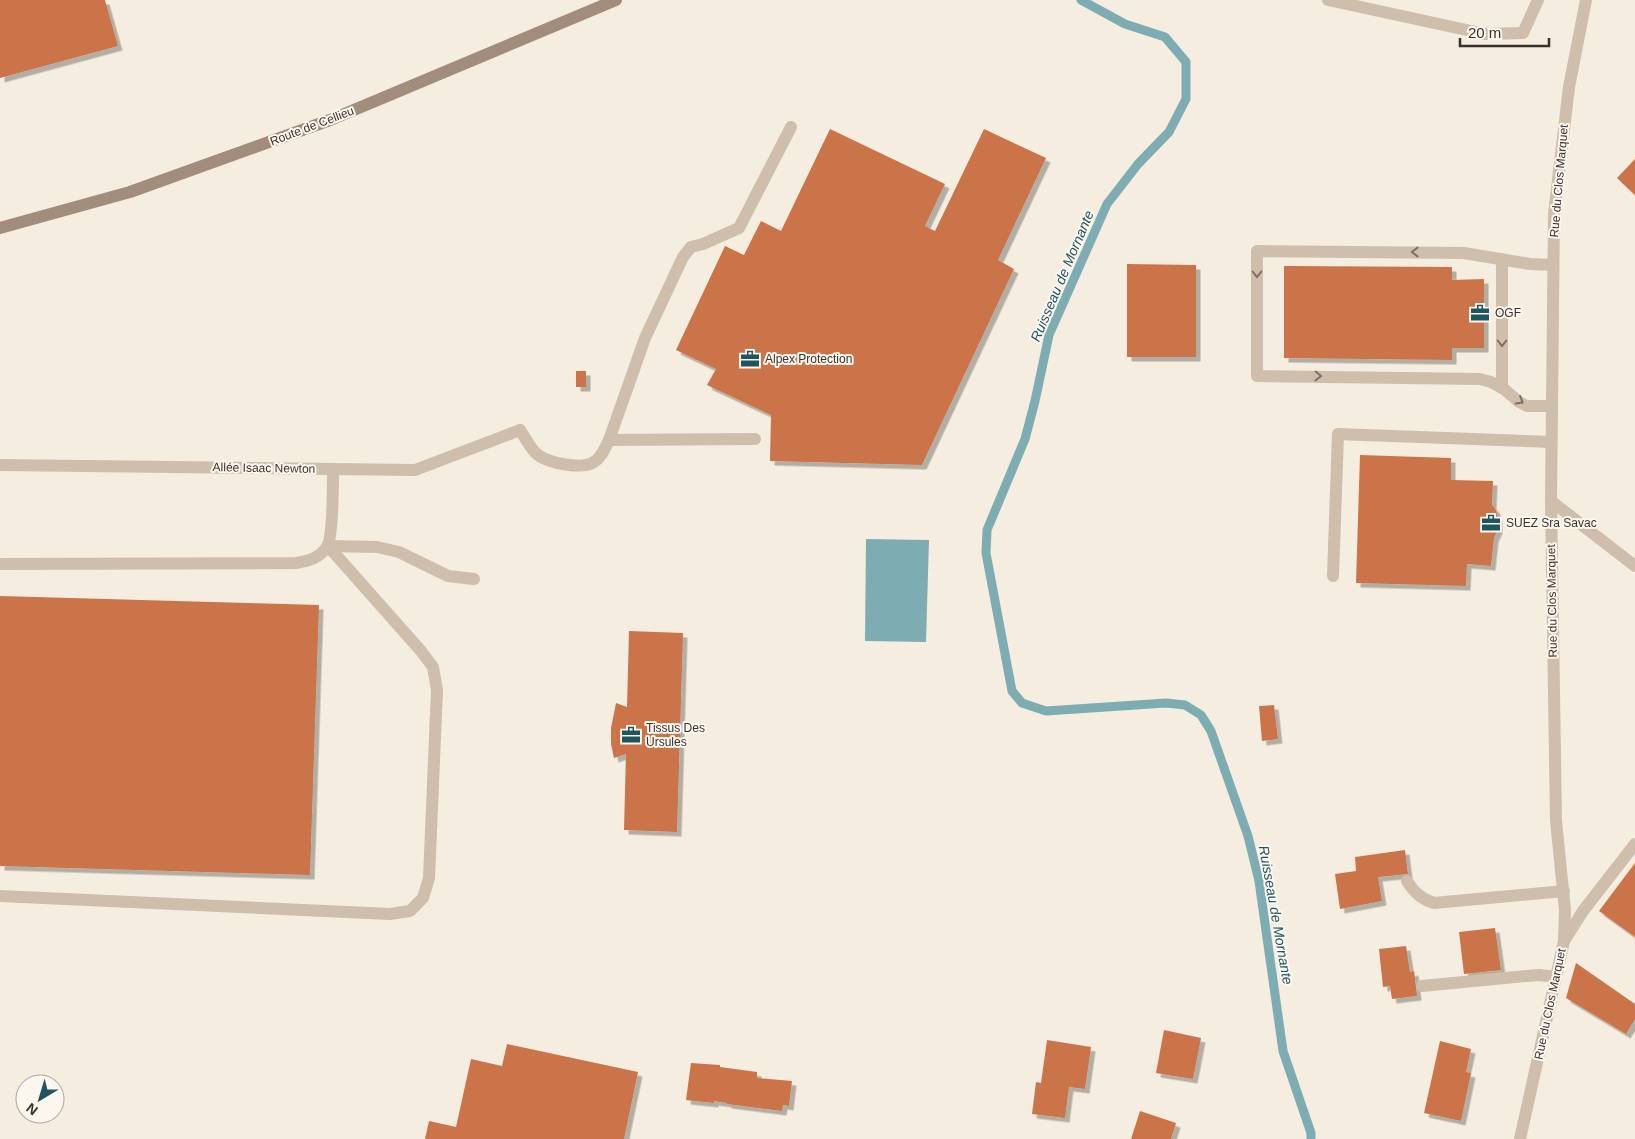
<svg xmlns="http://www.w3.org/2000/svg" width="1635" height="1139" font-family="Helvetica,sans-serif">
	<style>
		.water { fill: #7eacb3 }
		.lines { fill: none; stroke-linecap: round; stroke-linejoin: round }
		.stream { stroke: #7eacb3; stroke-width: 9 }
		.building { fill: #cb7348; filter: url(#shadow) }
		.lane { stroke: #cebeab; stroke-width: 12 }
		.street { stroke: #cebeab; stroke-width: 12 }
		.secondary { stroke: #a28d7c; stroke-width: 12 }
		.oneway { stroke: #7d7065 }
		.labels { text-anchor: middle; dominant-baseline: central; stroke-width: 4; stroke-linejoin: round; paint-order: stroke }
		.street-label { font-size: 12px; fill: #3b312b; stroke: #fbf6ee }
		.poi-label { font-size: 12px; fill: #3b312b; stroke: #fbf6ee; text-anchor: start }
		.water-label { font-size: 14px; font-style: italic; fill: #1e555f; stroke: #fbf6ee }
	</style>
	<defs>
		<filter id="shadow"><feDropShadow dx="4.5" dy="4.5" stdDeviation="0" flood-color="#0004"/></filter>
	</defs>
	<rect width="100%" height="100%" fill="#f4ede0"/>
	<!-- water -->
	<path class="water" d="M866,539L929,540L926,642L865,641Z"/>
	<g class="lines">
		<!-- stream -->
		<path class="stream" d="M1081,0L1125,24L1165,37L1186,62V99L1169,132L1138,164L1107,204L1049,335L1035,401L1025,439L987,530L986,553L1012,691L1022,703L1046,711L1166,703L1185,705L1201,715L1211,731L1248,836L1259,881L1283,1051L1311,1133V1139"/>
	</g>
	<!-- building -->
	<g class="building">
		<path d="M0,0H105L118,46L0,78Z"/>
		<path d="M830,129L945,184L925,226L935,231L984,129L1046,158L998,260L1014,269L922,465L770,461L771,415L707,385L716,369L676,350L725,246L744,255L761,221L781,231Z"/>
		<path d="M1635,159V195L1617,178Z"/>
		<path d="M1127,264L1196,265V357H1127Z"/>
		<path d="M1284,266L1452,267V280L1484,279V348H1452V360L1284,358Z"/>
		<rect x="576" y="371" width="10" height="16"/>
		<path d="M1360,455L1451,458V480L1493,481L1492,505L1496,510L1498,520V529L1494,538L1491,566L1467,564L1466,586L1356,583Z"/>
		<path d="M0,596L319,605L310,875L0,866Z"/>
		<path d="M629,631L683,633L677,832L624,830L626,754L614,758L611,744V728L616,703L627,707Z"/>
		<path d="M1274,705L1278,739L1262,741L1259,706Z"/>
		<path d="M1405,850L1408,874L1378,877L1382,901L1340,909L1335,874L1356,871L1355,857Z"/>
		<path d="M1635,863V937L1599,911Z"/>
		<path d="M1495,928L1501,970L1464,974L1459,932Z"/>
		<path d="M1406,946L1410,972L1414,971L1417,996L1392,999L1390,986L1383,987L1379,949Z"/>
		<path d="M1576,963L1635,1004V1019L1626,1034L1566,998Z"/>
		<path d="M1164,1030L1201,1038L1193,1079L1156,1073Z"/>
		<path d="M1047,1040L1091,1047L1085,1089L1069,1087L1065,1118L1032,1114L1036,1082L1041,1083Z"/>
		<path d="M1440,1041L1471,1049L1466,1072L1471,1073L1461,1121L1424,1113Z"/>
		<path d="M507,1044L638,1072L624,1139H425L429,1121L456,1127L471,1059L502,1066Z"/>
		<path d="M691,1063L720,1065V1067L757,1072V1078L792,1081L789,1106L783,1105L782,1111L727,1104V1103L714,1101V1103L686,1100Z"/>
		<path d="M1140,1111L1176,1123L1171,1139H1131Z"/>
	</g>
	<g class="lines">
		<!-- lane -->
		<g class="lane">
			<path d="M1328,0L1485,34L1523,33L1538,0"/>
			<path d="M1502,388V259"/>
			<path d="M1551,406H1527L1519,402L1504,389L1491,382L1480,379L1257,376V251L1464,253L1530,264L1553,265"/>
			<path d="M520,430C525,437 531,450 538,455C549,463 582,470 594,462C602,457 605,448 609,440L645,338L683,257L691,247L703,244L739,228L791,127"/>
			<path d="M609,440L755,439"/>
			<path d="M1551,501L1635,566"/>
			<path d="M328,546L377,547L399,552L448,576L474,579"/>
			<path d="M0,564L296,563C309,561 319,558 327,547C333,537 333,483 333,469"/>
			<path d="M1333,576L1338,434L1551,442"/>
			<path d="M1407,881C1414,892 1421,899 1434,903L1564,891"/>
			<path d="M0,896L390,914L410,911L423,898L429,878L437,690L433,667L421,651L328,546"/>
			<path d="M1564,941L1583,911L1635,844"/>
			<path d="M1422,986L1527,976L1539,975L1556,977"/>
		</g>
		<!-- street -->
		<g class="street">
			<path d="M0,465L415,470L520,430"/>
			<path d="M1520,1139L1564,941L1565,910L1556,821L1551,501L1554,214L1569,87L1586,0"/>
		</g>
		<!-- secondary -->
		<path class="secondary" d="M0,228L130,192L330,120L616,0"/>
	</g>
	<!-- one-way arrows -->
	<defs><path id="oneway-chevron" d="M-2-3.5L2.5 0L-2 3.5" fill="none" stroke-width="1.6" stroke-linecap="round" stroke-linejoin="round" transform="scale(1.25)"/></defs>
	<g class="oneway">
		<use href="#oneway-chevron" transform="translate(1415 252) rotate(-180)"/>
		<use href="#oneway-chevron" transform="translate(1257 274) rotate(90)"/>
		<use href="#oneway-chevron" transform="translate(1502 343) rotate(90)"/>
		<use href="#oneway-chevron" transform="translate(1318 376) rotate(1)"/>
		<use href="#oneway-chevron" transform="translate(1520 401) rotate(31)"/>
	</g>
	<!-- icons -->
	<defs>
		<g id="office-bare" transform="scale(1.5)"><path d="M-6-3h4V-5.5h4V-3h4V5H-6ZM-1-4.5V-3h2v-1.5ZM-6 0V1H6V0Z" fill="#1e555f" stroke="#fbf6ee" stroke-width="2.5" paint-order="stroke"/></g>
	</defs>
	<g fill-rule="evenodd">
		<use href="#office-bare" x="1480" y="313"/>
		<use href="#office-bare" x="750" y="359"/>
		<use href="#office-bare" x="1491" y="523"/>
		<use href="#office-bare" x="631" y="735"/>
	</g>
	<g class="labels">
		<!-- street labels -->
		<g class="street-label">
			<text transform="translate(312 126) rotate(-21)">Route de Cellieu</text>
			<text transform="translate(1559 181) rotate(-85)">Rue du Clos Marquet</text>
			<text transform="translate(264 468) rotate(1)">Allée Isaac Newton</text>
			<text transform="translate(1552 601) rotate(-91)">Rue du Clos Marquet</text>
			<text transform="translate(1550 1004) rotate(-78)">Rue du Clos Marquet</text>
		</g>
		<!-- poi labels -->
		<g class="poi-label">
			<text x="1495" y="313">OGF</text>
			<text x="765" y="359">Alpex Protection</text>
			<text x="1506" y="523">SUEZ Sra Savac</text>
			<text x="646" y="728">Tissus Des<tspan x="646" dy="14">Ursules</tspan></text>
		</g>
		<!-- water labels -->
		<g class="water-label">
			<text transform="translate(1062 276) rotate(-67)">Ruisseau de Mornante</text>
			<text transform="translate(1276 915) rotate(80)">Ruisseau de Mornante</text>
		</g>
	</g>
	<!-- north arrow -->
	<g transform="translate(40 1099) rotate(218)"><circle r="24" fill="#fbf6ee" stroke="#aea7a0"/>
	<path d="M0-4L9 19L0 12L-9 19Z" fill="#1e555f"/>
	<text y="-8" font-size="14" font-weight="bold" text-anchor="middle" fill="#3b312b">N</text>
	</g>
	<!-- scale -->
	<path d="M1460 38v8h89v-8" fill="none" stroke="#3b312b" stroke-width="2.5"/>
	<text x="1468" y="38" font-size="15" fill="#3b312b" stroke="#fbf6ee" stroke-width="4" paint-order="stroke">20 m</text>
</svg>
